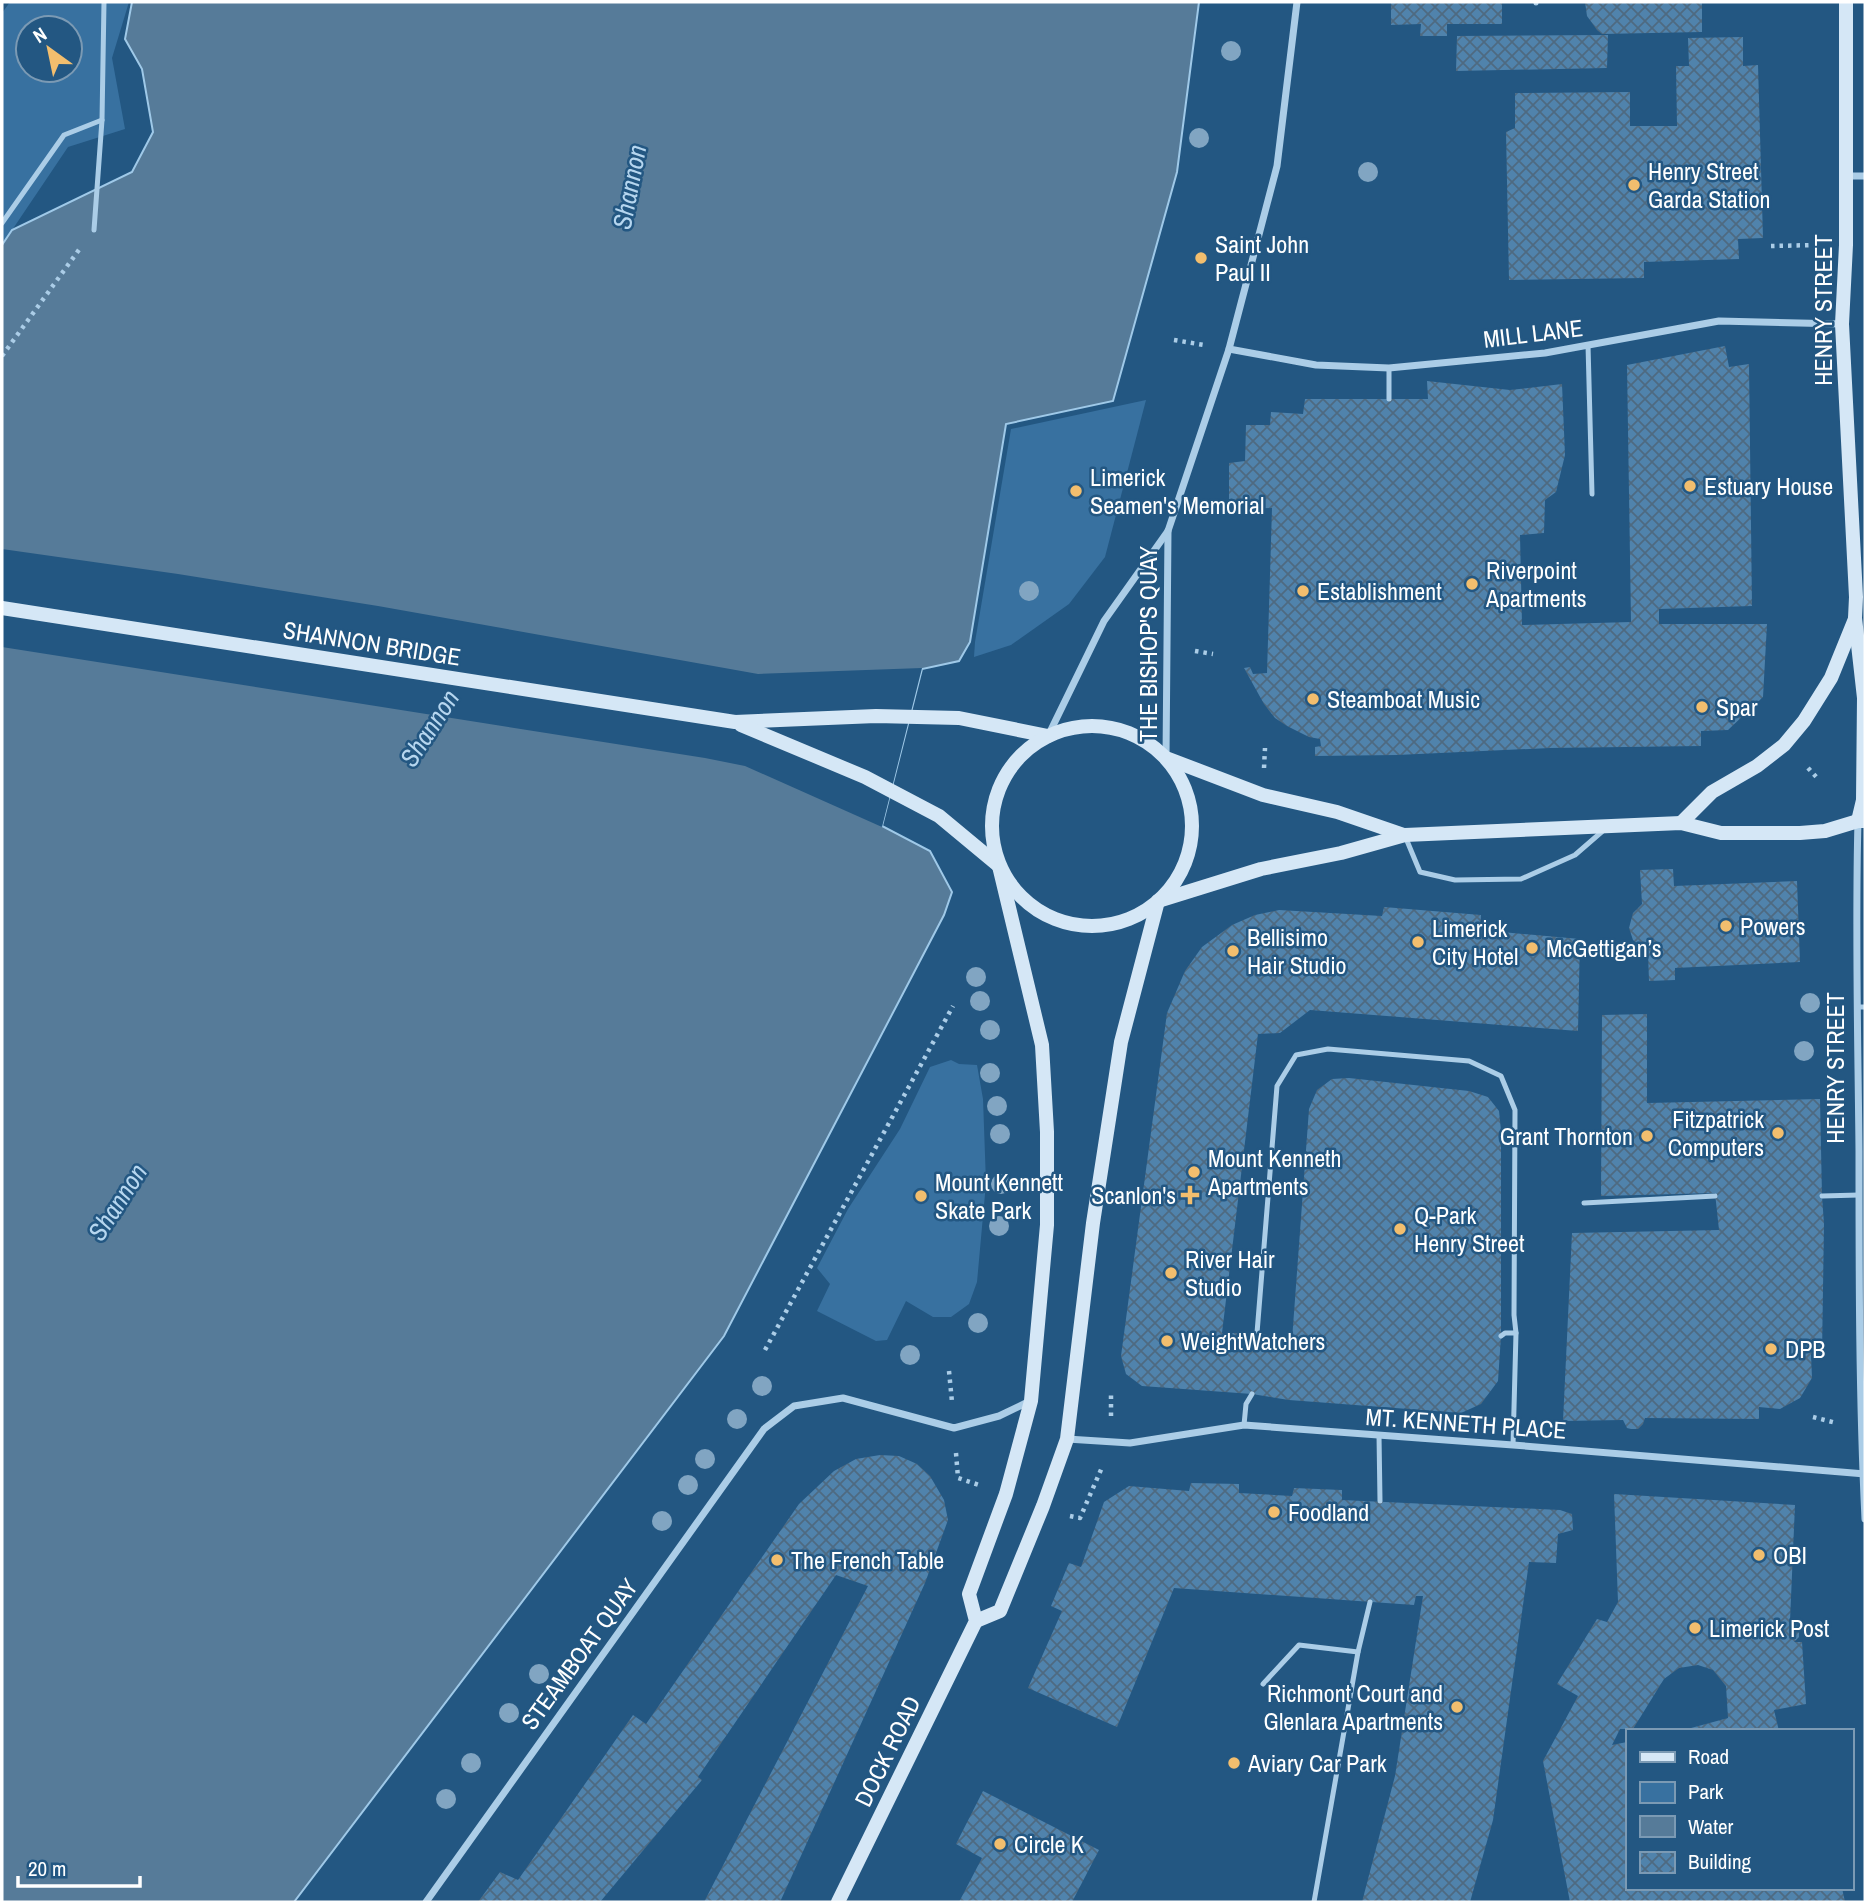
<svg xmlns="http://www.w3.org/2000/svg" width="1867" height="1904" font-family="'Archivo Narrow',sans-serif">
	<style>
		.park { fill: #3871a0; fill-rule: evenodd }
		.water { fill: #567b99; stroke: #9fc9e8; stroke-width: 2 }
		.pier { fill: #235782 }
		.building { fill: url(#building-cross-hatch) }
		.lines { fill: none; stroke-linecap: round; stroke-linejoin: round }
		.path { stroke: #abcde7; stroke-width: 4.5; stroke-dasharray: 3.5 5; stroke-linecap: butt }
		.service { stroke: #abcde7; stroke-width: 5 }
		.minor { stroke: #abcde7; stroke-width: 7 }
		.secondary { stroke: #d5e7f6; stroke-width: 14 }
		.tree { fill: #81a5c2 }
		.poi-dot { fill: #f2be6e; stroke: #235782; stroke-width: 2.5 }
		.labels { text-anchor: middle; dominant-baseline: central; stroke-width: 5; stroke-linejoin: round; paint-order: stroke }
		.poi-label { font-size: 24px; fill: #fff; stroke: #235782; text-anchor: start }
		.street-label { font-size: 24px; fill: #fff; stroke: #235782 }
		.water-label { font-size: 26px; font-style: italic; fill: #b6d6ef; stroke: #235782 }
	</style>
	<defs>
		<pattern id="building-cross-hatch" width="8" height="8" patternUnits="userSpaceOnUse" patternTransform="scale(1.75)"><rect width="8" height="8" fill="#5083ac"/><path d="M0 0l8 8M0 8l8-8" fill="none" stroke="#4e6a81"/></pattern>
	</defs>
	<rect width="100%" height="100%" fill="#235782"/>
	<!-- park -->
	<g class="park">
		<path d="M10,2H129L112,58L125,129L68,147L2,245V13ZM28,28H70V70H28Z"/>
		<path d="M1146,400L1105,557L1069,604L1011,645L974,657L975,642L1011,429Z"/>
		<path d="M951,1060L959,1064L977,1065L983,1099L986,1183L977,1282L969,1304L951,1317H933L906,1301L887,1340L876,1341L817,1311L830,1284L817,1268L848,1209L900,1129L930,1067Z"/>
	</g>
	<!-- water -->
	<path class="water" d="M132,2H1199L1177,172L1113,401L1006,424L970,642L959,661L922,669L882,826L930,851L952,892L944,915L724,1336L294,1902H2V245L12,230L132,172L153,132L142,69L125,39Z"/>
	<!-- pier -->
	<path class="pier" d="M2,549L178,574L378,606L758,674L922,668L882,827L745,766L705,758L2,647Z"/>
	<!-- building -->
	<g class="building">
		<path d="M1391,2H1502V24H1447V36H1420L1421,24L1391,25Z"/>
		<path d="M1585,2H1702V32L1602,34L1597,30L1587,16Z"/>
		<path d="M1608,35L1607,68L1456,71L1457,36Z"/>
		<path d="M1743,37V66L1758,65L1763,238L1738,239L1739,259L1644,262V278L1509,280L1506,132L1515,128V93L1630,92V126H1677L1676,66H1689L1688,38Z"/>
		<path d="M1725,346L1729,367L1749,364L1752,606L1659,609V624H1767L1763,697L1728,730L1701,731V746L1550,748L1397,755L1315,756V747L1321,746L1320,739L1309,737L1287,726L1275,718L1264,704L1244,668L1250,667L1253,674L1267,673L1272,508L1229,509V463L1245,461L1246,425H1270L1271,412L1303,414L1305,399H1428L1427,381L1510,390L1562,384L1565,455L1556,492L1545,500L1544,533L1520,535L1522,625L1631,622L1627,365Z"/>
		<path d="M1673,869L1674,886L1797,881L1800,962L1675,968V980L1649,981L1648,953L1633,940L1629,928L1633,913L1642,904L1640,870Z"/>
		<path d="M1384,907L1481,915L1480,930L1580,939L1578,1031L1310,1010L1280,1033L1258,1034L1222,1333H1257L1292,1340L1309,1109L1317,1090L1332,1079L1349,1078L1469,1091L1488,1097L1499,1111L1501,1130V1336L1498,1381L1481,1404L1461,1413L1289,1400L1252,1394L1142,1386L1126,1374L1121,1356L1167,1013L1185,971L1202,947L1232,925L1255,915L1279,910L1382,916Z"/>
		<path d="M1647,1014V1103L1820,1099L1822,1196L1824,1224L1822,1354H1811L1812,1378L1800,1398L1780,1409L1759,1407V1419L1645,1418L1643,1424L1638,1429H1631L1627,1428L1623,1420L1563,1421L1572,1233L1719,1230L1715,1193L1601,1196L1602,1015Z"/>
		<path d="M880,1455L899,1456L917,1464L930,1476L944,1500L948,1520L925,1583L780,1902H704L868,1586L836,1575L698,1777L702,1780L600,1902H478L500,1872L518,1880L633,1715L646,1724L799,1504L834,1471L856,1459Z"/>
		<path d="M1191,1483L1239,1484V1493L1292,1496L1294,1488L1342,1490V1500L1560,1510L1572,1514L1573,1530L1558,1534L1556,1563L1529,1562L1493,1820L1470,1902H1362L1395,1776L1423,1596H1416L1414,1605L1174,1588L1117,1727L1028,1688L1062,1611L1051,1606L1069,1563L1081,1567L1104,1502L1129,1486L1189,1491Z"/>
		<path d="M1614,1494L1795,1505L1790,1621L1797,1625L1799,1631V1637L1794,1642H1802L1806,1704L1774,1710L1779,1731H1680L1728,1718L1726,1686L1713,1670L1698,1665L1679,1668L1664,1679L1633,1729H1620L1612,1745L1627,1742V1888H1842L1845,1902H1570L1543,1761L1578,1696L1557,1684L1597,1619L1607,1622L1618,1602Z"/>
		<path d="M983,1791L1099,1850L1072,1902H959L982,1858L956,1844Z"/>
	</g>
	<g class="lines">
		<!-- path -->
		<g class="path">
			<path d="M1771,246L1817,245"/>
			<path d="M1174,340L1204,345"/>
			<path d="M2,356L81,247"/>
			<path d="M1195,651L1213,654"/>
			<path d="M1264,768L1265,748"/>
			<path d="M1808,768L1819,780"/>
			<path d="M765,1350L953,1006"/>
			<path d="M949,1371L952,1402"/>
			<path d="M1111,1416V1392"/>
			<path d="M1813,1417L1836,1423"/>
			<path d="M956,1453L958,1478L979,1485"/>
			<path d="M1070,1516L1080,1518L1103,1465"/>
		</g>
		<!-- service -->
		<g class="service">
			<path d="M1536,3V2"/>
			<path d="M2,223L64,135L102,120"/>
			<path d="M94,230L102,120L104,2"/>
			<path d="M1588,345L1592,494"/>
			<path d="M1389,368V399"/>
			<path d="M1405,836L1420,872L1455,880L1521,879L1575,855L1605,829"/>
			<path d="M1858,1007H1865"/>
			<path d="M1822,1196L1859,1195"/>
			<path d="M1584,1203L1715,1196"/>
			<path d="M1257,1333L1277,1086L1296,1055L1328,1049L1469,1061L1501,1076L1515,1110L1514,1315L1516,1333L1513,1445"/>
			<path d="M1501,1336L1505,1333H1516"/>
			<path d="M1244,1425L1246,1404L1252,1394"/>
			<path d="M1379,1435L1380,1501"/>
			<path d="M1263,1684L1299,1645L1358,1652"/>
			<path d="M1314,1902L1358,1652L1370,1602"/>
		</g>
		<!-- minor -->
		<g class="minor">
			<path d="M1847,176H1865"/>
			<path d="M1229,349L1316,365L1389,368L1545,353L1719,321L1842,324"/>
			<path d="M1048,736L1104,621L1168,531L1229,349L1277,166L1297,2"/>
			<path d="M1166,758L1168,531"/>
			<path d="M1858,821C1855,931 1858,1041 1859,1151C1859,1274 1859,1396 1865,1519"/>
			<path d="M1067,1439L1130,1443L1244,1425L1513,1445L1865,1474"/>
			<path d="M426,1902L764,1429L794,1406L843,1398L954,1428L999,1416L1030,1401"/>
		</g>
		<!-- secondary -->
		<g class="secondary">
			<path d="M1846,2V245L1842,324L1856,597L1855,618L1864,698L1863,800L1858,821"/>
			<path d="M2,608L735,722L876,716L959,718L1048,736"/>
			<path d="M741,725L865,777L939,816L998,865"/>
			<circle cx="1092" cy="826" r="100"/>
			<path d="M1166,758L1263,795L1337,812L1404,835"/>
			<path d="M1681,823L1712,792L1757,766L1784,745L1804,721L1831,678L1855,619"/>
			<path d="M1158,901L1261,869L1341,853L1405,835L1681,823L1721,833H1800L1825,831L1858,821H1865"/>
			<path d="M976,1621L1000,1611L1043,1506L1067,1439L1093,1223L1121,1042L1158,901"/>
			<path d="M838,1902L976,1621L969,1594L1006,1494L1031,1401L1047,1225V1132L1042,1045L999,866"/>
		</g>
	</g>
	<!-- trees -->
	<g class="tree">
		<circle cx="1231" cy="51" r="10"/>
		<circle cx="1199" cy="138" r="10"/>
		<circle cx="1368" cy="172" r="10"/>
		<circle cx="1029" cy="591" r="10"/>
		<circle cx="976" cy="977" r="10"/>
		<circle cx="980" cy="1001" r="10"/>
		<circle cx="1810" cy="1003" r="10"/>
		<circle cx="990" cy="1030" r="10"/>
		<circle cx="1804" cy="1051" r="10"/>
		<circle cx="990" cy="1073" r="10"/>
		<circle cx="997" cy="1106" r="10"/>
		<circle cx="1000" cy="1134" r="10"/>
		<circle cx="1001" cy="1184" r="10"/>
		<circle cx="999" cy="1226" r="10"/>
		<circle cx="978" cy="1323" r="10"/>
		<circle cx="910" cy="1355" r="10"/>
		<circle cx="762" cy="1386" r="10"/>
		<circle cx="737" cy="1419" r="10"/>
		<circle cx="705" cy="1459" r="10"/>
		<circle cx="688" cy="1485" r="10"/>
		<circle cx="662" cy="1521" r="10"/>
		<circle cx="539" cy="1674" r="10"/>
		<circle cx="509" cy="1713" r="10"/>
		<circle cx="471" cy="1763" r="10"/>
		<circle cx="446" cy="1799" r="10"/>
	</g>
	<!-- markers -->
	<g class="poi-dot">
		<circle cx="1634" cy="185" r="7"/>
		<circle cx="1201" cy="258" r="7"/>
		<circle cx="1690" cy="486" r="7"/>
		<circle cx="1076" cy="491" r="7"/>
		<circle cx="1472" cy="584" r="7"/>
		<circle cx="1303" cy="591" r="7"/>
		<circle cx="1313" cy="699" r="7"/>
		<circle cx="1702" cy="707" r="7"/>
		<circle cx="1726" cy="926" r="7"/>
		<circle cx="1418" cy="942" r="7"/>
		<circle cx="1532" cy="948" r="7"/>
		<circle cx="1233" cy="951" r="7"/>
		<circle cx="1778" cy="1133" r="7"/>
		<circle cx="1647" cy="1136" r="7"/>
		<circle cx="1194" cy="1172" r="7"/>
		<path d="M1186.5 1184.5h7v7h7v7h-7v7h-7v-7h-7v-7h7z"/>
		<circle cx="921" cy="1196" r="7"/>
		<circle cx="1400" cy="1229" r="7"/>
		<circle cx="1171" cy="1273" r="7"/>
		<circle cx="1167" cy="1341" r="7"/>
		<circle cx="1771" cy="1349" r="7"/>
		<circle cx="1274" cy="1512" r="7"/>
		<circle cx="1759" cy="1555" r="7"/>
		<circle cx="777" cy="1560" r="7"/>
		<circle cx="1695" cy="1628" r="7"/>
		<circle cx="1457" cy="1707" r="7"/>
		<circle cx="1234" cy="1763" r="7"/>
		<circle cx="1000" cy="1844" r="7"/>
	</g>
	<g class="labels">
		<!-- poi labels -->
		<g class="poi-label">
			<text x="1648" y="171">Henry Street<tspan x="1648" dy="28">Garda Station</tspan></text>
			<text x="1215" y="244">Saint John<tspan x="1215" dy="28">Paul II</tspan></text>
			<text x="1090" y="477">Limerick<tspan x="1090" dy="28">Seamen's Memorial</tspan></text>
			<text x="1704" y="486">Estuary House</text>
			<text x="1486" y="570">Riverpoint<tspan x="1486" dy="28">Apartments</tspan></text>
			<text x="1317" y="591">Establishment</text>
			<text x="1327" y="699">Steamboat Music</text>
			<text x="1716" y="707">Spar</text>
			<text x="1740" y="926">Powers</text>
			<text x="1432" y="928">Limerick<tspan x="1432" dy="28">City Hotel</tspan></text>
			<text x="1247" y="937">Bellisimo<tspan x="1247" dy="28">Hair Studio</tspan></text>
			<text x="1546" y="948">McGettigan’s</text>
			<text x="1764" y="1119" text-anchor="end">Fitzpatrick<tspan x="1764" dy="28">Computers</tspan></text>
			<text x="1633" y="1136" text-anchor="end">Grant Thornton</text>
			<text x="1208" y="1158">Mount Kenneth<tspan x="1208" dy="28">Apartments</tspan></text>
			<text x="935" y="1182">Mount Kennett<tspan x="935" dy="28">Skate Park</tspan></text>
			<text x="1176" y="1195" text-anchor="end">Scanlon's</text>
			<text x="1414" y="1215">Q-Park<tspan x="1414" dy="28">Henry Street</tspan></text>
			<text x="1185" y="1259">River Hair<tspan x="1185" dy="28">Studio</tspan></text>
			<text x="1181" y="1341">WeightWatchers</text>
			<text x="1785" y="1349">DPB</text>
			<text x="1288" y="1512">Foodland</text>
			<text x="1773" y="1555">OBI</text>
			<text x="791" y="1560">The French Table</text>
			<text x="1709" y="1628">Limerick Post</text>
			<text x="1443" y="1693" text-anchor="end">Richmont Court and<tspan x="1443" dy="28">Glenlara Apartments</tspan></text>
			<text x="1248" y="1763">Aviary Car Park</text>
			<text x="1014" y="1844">Circle K</text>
		</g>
		<!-- street labels -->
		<g class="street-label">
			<text transform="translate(1823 310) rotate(-90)">HENRY STREET</text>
			<text transform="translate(1533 333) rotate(-7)">MILL LANE</text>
			<text transform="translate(372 643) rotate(9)">SHANNON BRIDGE</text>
			<text transform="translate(1148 644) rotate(-90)">THE BISHOP'S QUAY</text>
			<text transform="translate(1835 1068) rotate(-90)">HENRY STREET</text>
			<text transform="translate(1466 1423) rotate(4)">MT. KENNETH PLACE</text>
			<text transform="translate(579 1654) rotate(-54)">STEAMBOAT QUAY</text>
			<text transform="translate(887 1751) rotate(-64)">DOCK ROAD</text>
		</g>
		<!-- water labels -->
		<g class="water-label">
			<text transform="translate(629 187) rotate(-79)">Shannon</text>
			<text transform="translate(429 728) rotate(-57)">Shannon</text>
			<text transform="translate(117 1202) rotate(-57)">Shannon</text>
		</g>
	</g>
	<!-- border -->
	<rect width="1867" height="1904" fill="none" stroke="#ffffff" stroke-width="7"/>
	<!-- legend -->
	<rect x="1626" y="1729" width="228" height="161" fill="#235782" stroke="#7b9ab4" stroke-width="2"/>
	<rect x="1640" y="1752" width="35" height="10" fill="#d5e7f6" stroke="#7b9ab4" stroke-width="2"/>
	<text x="1688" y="1764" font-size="21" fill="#ffffff">Road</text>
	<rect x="1640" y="1782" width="35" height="21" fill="#3871a0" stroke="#7b9ab4" stroke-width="2"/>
	<text x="1688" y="1799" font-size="21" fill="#ffffff">Park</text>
	<rect x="1640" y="1816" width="35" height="21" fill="#567b99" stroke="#7b9ab4" stroke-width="2"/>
	<text x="1688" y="1834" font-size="21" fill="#ffffff">Water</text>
	<rect x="1640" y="1852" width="35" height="21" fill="url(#building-cross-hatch)" stroke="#7b9ab4" stroke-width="2"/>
	<text x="1688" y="1869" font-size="21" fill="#ffffff">Building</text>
	<!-- north arrow -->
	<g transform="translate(49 49) rotate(327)"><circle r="33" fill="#235782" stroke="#7b9ab4" stroke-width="2"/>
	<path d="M0-5L12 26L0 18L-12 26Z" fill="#f2be6e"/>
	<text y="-10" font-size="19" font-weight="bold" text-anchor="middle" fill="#ffffff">N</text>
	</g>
	<!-- scale -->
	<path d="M18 1876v10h122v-10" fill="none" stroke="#ffffff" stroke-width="3.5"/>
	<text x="28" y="1876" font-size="21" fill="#ffffff" stroke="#235782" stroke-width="5" paint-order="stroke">20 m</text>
</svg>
